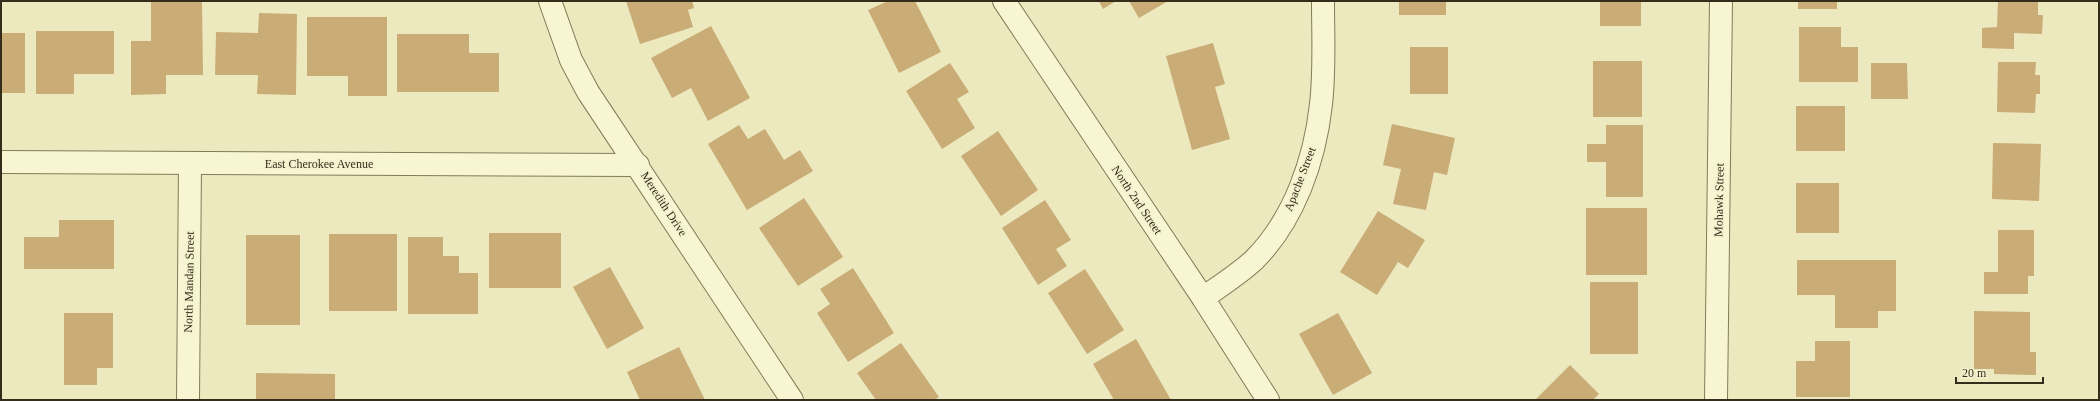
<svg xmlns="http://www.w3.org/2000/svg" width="2100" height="401" font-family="'Times New Roman',serif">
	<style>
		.building { fill: #c9ac76 }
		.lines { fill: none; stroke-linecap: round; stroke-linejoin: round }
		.minor-casing { stroke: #847a58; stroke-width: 24 }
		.minor { stroke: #f7f5d2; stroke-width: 22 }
		.labels { text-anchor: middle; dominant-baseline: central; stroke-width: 3.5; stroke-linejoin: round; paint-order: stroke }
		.street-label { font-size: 12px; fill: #342d1c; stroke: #f4f2ce }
	</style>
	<rect width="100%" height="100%" fill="#ece9bf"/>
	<!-- building -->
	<g class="building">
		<path d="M151,1H202L203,75H166V94L131,95V41H151Z"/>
		<path d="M626,1H692L694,8L688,10L693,27L640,44Z"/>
		<path d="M888,1H915L941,52L899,73L868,10Z"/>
		<path d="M1099,1H1116L1103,9Z"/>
		<path d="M1129,1H1168L1139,18Z"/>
		<rect x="1399" y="1" width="47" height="14"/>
		<rect x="1600" y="1" width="41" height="25"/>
		<rect x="1798" y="1" width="39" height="8"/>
		<path d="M1998,1H2038V15H2043L2042,34L2014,33V49L1982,48V28L1997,27Z"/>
		<path d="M259,13L297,14L296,95L257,94L258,75H215L216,32L258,33Z"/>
		<path d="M307,17H387V96H348V76H307Z"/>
		<path d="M711,26L750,98L708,121L691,88L672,98L651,58Z"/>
		<path d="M1799,27H1841V47H1858V82H1799Z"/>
		<path d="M36,31H114V74H74V94H36Z"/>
		<rect x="1" y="33" width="24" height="60"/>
		<path d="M397,34H469V53H499V92H397Z"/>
		<path d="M1213,43L1225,84L1215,87L1230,139L1192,150L1166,56Z"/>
		<rect x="1410" y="47" width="38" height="47"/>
		<rect x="1593" y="61" width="49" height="56"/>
		<path d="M1998,62H2036L2035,75H2040V94H2036L2035,113L1997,112Z"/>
		<path d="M950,63L969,92L957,99L975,128L942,149L906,91Z"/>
		<path d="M1871,63H1907L1908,99H1871Z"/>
		<rect x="1796" y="106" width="49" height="45"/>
		<path d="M1392,124L1455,138L1447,175L1434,172L1426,210L1393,204L1401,169L1383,165Z"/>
		<path d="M739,125L748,139L765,129L784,160L800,150L813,171L747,210L708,144Z"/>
		<path d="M1606,125H1643V197H1606V162H1587V144H1606Z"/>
		<path d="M998,131L1038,190L1001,216L961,156Z"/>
		<path d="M1993,143L2041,144L2039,201L1992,199Z"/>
		<rect x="1796" y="183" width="43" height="50"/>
		<path d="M804,198L843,257L798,286L759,228Z"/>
		<path d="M1045,200L1071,240L1056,249L1067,266L1038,285L1002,228Z"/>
		<rect x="1586" y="208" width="61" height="67"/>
		<path d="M1378,211L1425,240L1408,268L1398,262L1377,295L1340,272Z"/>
		<path d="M59,220H114V269H24V237H59Z"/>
		<path d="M1998,230H2034V276H2028V294H1984V272H1998Z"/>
		<rect x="489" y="233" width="72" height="55"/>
		<rect x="329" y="234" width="68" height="77"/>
		<rect x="246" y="235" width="54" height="90"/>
		<path d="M408,237H443V256H459V273H478V314H408Z"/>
		<path d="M1797,260H1896V311H1878V328H1835V295H1797Z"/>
		<path d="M610,267L644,328L607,349L573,287Z"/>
		<path d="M853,268L894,333L848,362L817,313L830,304L820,289Z"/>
		<path d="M1085,269L1124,330L1087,354L1048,293Z"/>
		<rect x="1590" y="282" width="48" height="72"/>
		<path d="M1974,311L2030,312V352H2036V375L1994,374V369H1974Z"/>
		<path d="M64,313H113V368H97V385H64Z"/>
		<path d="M1338,313L1372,373L1333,395L1299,334Z"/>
		<path d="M1136,339L1171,400H1114L1093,364Z"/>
		<path d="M1815,341H1850V397H1796V361H1815Z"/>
		<path d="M901,343L939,397L934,400H876L857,373Z"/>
		<path d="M679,347L705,400H640L627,372Z"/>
		<path d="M1570,365L1599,394L1593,400H1535Z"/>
		<path d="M256,373L335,374V400H256Z"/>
	</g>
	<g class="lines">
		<!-- minor casing -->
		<g class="minor-casing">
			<g id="minor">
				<path d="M550,1L571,60L588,92L792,400"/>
				<path d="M1004,1L1203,298L1268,400"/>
				<path d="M1,162L638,165"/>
				<path d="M1203,298C1220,286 1239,274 1254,260C1294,220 1315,160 1321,104C1325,70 1323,35 1323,1"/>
				<path d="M188,400L190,163"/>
				<path d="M1716,400L1721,1"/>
			</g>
		</g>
		<!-- minor -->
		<use href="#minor" class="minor"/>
	</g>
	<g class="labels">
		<!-- street labels -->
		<g class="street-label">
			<text x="319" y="164">East Cherokee Avenue</text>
			<text transform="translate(1300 179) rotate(-69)">Apache Street</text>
			<text transform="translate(1137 200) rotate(56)">North 2nd Street</text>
			<text transform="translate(1719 200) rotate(-89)">Mohawk Street</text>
			<text transform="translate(664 204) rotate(57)">Meredith Drive</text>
			<text transform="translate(189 282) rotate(-89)">North Mandan Street</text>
		</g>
	</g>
	<!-- border -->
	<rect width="2100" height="401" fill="none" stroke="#342d1c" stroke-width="4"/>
	<!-- scale -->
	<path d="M1956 377v6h87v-6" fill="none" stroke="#342d1c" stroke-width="2"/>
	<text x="1962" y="377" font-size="12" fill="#342d1c" stroke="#f4f2ce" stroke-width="3" paint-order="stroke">20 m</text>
</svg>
